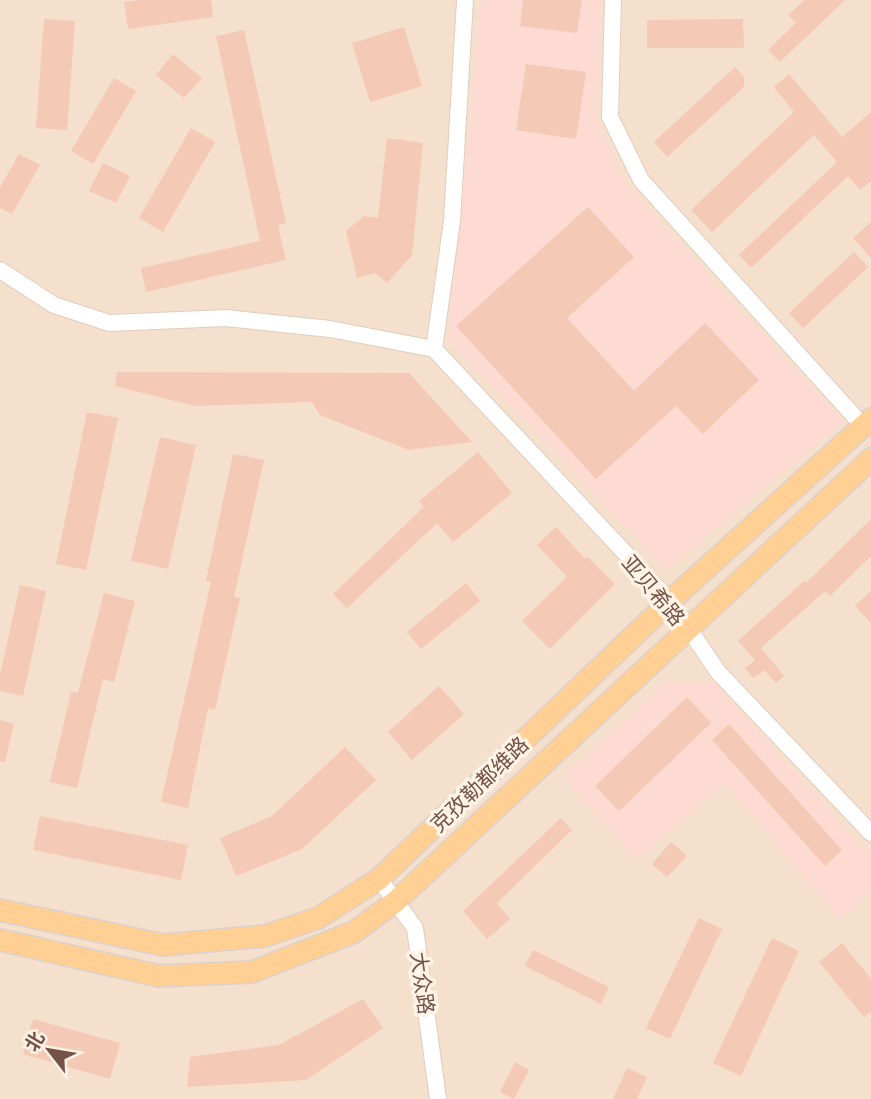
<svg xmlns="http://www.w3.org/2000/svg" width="871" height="1099" font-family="'Titillium Web','Noto Sans SC',sans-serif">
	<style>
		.residential { fill: #f5e0cd }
		.commercial { fill: #fedbd2 }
		.building { fill: #f4c9b5 }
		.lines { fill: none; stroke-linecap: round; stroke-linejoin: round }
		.minor-casing { stroke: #e3ccbe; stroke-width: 18 }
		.major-casing { stroke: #dbd2cf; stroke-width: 24 }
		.minor { stroke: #fff; stroke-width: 16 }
		.major { stroke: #ffcf94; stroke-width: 21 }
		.labels { text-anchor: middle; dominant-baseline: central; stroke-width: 7; stroke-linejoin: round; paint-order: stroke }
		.street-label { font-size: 21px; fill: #745346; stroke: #fff3e6 }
	</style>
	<rect width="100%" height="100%" fill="#fdefdf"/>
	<!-- residential -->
	<rect class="residential" x="0" y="0" width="871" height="1099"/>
	<!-- commercial -->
	<g class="commercial">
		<path d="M481,0H601L597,119L625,183L843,421L667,570L448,340Z"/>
		<path d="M668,681H714L871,857V892L840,920L725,783L636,859L563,777Z"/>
	</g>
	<!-- building -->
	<g class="building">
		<path d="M138,0H211L213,17L128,29L124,2Z"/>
		<path d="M523,0H582L577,33L520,26Z"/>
		<path d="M805,0H845L780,62L768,50L796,23L788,15Z"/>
		<path d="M44,19L75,21L67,130L36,128Z"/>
		<path d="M743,19L744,48H647V20Z"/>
		<path d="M404,27L422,86L370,102L352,43Z"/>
		<path d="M244,30L286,223L278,225L286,260L146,292L141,268L260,241L216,36Z"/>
		<path d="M173,54L202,78L184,98L156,75Z"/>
		<path d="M526,64L586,72L576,139L516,130Z"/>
		<path d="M735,67L744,77V87L667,157L654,142Z"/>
		<path d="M789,74L842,137L871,112V181L860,190L848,176L751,268L739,255L837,162L814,135L712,232L691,210L794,112L774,87Z"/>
		<path d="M114,78L136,91L93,164L71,151Z"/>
		<path d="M191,128L215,142L163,232L139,218Z"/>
		<path d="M387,138L423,143L412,255L387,283L375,273L357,278L346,231L364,216L378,218Z"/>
		<path d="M19,154L40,165L12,214L0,208V188Z"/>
		<path d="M103,163L130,176L116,203L89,191Z"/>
		<path d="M588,207L634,257L567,318L634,391L705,323L759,380L703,434L676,406L596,479L456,326Z"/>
		<path d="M871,222V258L853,238Z"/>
		<path d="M854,252L868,267L803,328L789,313Z"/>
		<path d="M117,372L409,373L472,442L409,450L320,415L312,402L195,406L115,386Z"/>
		<path d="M87,412L118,418L86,570L56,564Z"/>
		<path d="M160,437L196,445L168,569L131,561Z"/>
		<path d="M478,452L512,493L453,542L437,523L347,608L333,594L424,507L419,501Z"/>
		<path d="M233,454L264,460L234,597L240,598L215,710L208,708L188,808L161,802L211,582L206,581Z"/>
		<path d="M871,519V556L830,596L825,591L761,648L784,676L776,683L764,670L753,678L745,668L755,660L738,641L804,581L806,583Z"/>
		<path d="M556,527L585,559L588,557L615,584L550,649L522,621L567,577L537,545Z"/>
		<path d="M466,583L480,601L421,649L407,632Z"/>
		<path d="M20,585L46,591L23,696L0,691V675Z"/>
		<path d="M871,591V623L855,606Z"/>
		<path d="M104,593L135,601L114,682L103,679L77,788L50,782L71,692L78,693Z"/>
		<path d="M439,686L464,714L412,760L388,732Z"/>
		<path d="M687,697L711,723L619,811L595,786Z"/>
		<path d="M0,720L14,724L5,762L0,761Z"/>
		<path d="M729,724L842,850L825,866L712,740Z"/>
		<path d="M345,747L376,780L302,849L236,876L220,838L272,816Z"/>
		<path d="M40,816L188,845L181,880L33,850Z"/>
		<path d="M561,818L572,830L497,903L510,919L487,939L463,911Z"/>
		<path d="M671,842L687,856L667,877L652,864Z"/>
		<path d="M699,918L722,929L670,1039L646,1028Z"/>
		<path d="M772,938L799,951L741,1076L713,1063Z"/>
		<path d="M842,943L871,979V1011L864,1017L819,962Z"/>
		<path d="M533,950L609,987L601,1004L525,966Z"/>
		<path d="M363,999L383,1028L306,1080L187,1087L190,1057L279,1045Z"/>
		<path d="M33,1019L120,1043L110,1079L23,1054Z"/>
		<path d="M515,1062L529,1070L514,1099L500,1092Z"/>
		<path d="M627,1068L647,1077L637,1099H613Z"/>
	</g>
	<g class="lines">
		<!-- minor casing -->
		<g class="minor-casing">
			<g id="minor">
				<path d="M613,0L610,117L641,180L863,426"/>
				<path d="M0,270L54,305L109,323L226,318L330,329L434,349"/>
				<path d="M434,349L670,601L718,672L871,833"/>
				<path d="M434,349L452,221L465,0"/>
				<path d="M379,879L415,928L438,1099"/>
			</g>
		</g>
		<!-- major casing -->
		<g class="major-casing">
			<g id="major">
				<path d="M0,910L163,945L265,936L318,918L379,879L670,601L871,419"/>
				<path d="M0,940L159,976L252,972L354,932L395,902L871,459"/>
			</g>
		</g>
		<!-- minor -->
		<use href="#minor" class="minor"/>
		<!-- major -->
		<use href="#major" class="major"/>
	</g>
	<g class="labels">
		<!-- street labels -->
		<g class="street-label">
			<text transform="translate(654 590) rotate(50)">亚贝希路</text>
			<text transform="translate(479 784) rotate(-44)">克孜勒都维路</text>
			<text transform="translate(423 983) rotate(82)">大众路</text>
		</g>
	</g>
	<!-- north arrow -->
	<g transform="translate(49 1050) rotate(301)" stroke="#fff3e6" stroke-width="5" paint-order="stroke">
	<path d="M0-5L12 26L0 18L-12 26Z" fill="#745346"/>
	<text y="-10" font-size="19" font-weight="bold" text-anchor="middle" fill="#745346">北</text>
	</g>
</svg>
